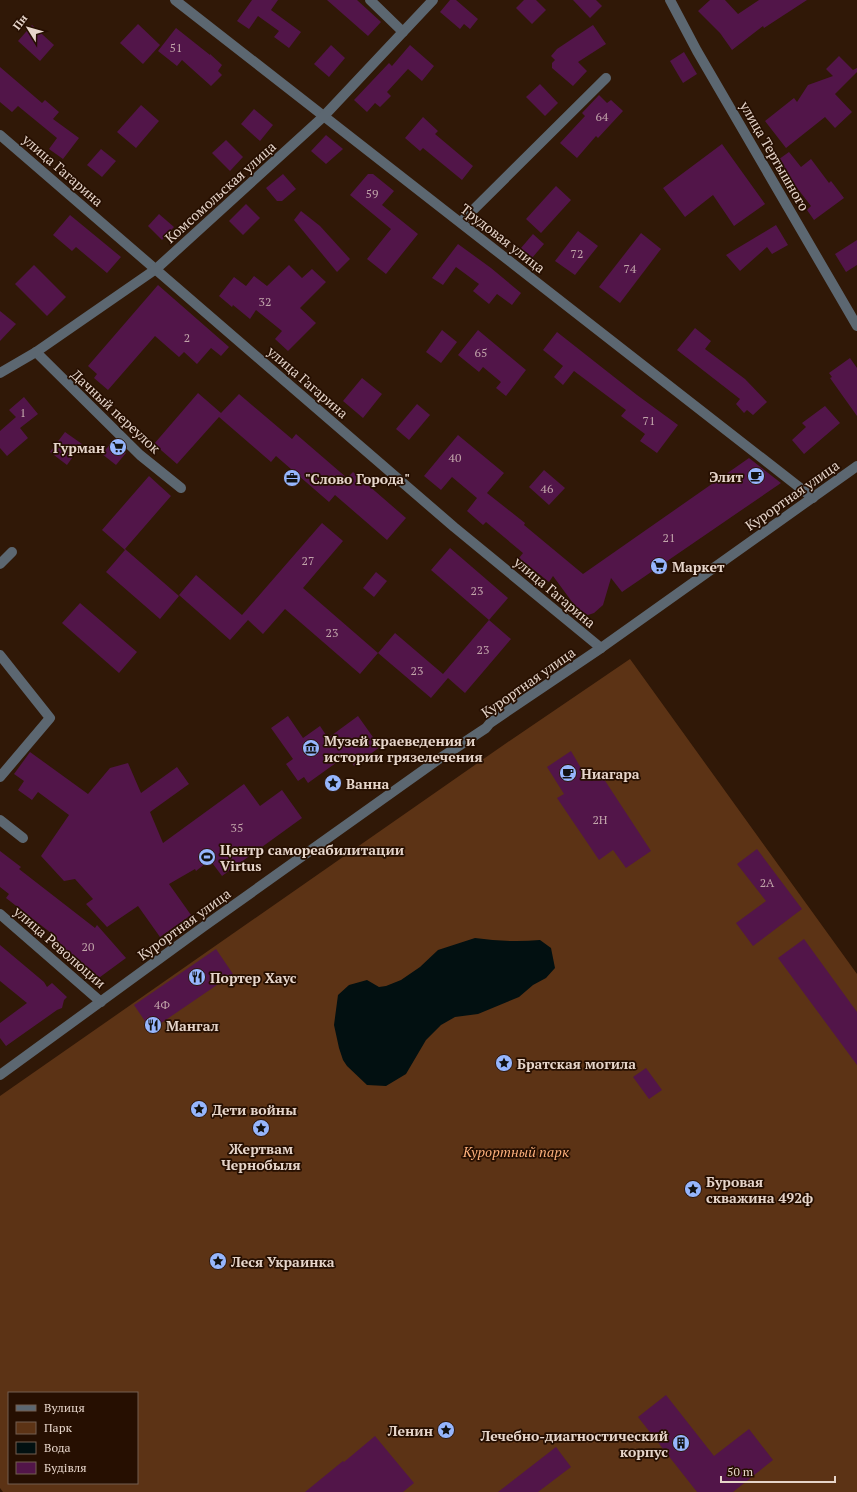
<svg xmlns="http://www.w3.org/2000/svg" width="857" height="1492" font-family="'PT Serif',serif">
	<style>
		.green { fill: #5c3315; fill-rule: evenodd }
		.water { fill: #021011 }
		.building { fill: #521549 }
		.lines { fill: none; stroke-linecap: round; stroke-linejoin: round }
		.minor { stroke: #5c6771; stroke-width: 10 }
		.labels { text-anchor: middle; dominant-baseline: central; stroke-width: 3.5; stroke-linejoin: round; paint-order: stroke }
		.number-label { font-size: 12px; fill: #c1a5aa }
		.street-label { font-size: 14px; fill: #e6d5ca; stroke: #260f01 }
		.poi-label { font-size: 14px; font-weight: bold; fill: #e6d5ca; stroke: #260f01; text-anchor: start }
		.park-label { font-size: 14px; font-style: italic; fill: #fdb07c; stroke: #260f01 }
	</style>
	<rect width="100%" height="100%" fill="#301807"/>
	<!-- green -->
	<path class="green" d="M630,659L857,974V1492H3L0,1488V1096L505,744ZM9,1393H137V1483H9Z"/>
	<!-- water -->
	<path class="water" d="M475,938C497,941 518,942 540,940L551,948L555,968L546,978L533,985L519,997L478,1014L455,1017L441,1025L426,1040L406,1074L386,1086L367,1085L347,1066L343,1060L339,1048L334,1025L338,995L349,985L367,980L379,987L386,986L401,980L420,967L438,950Z"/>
	<!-- building -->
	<g class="building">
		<path d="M252,0H278L271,10L301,32L289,48L274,37L279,31L258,16L249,29L237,21Z"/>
		<path d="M327,0H357L381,22L368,36Z"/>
		<path d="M450,0H456L478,19L470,29L464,24L460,29L440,12Z"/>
		<path d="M524,0H536L546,10L532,24L516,8Z"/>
		<path d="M573,0H596L602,6L590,18Z"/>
		<path d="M710,0H725L738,14L759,0H807L764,28L763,26L732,50L720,33L698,11Z"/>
		<path d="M138,24L160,45L143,64L120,43Z"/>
		<path d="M32,25L54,45L40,61L18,41Z"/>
		<path d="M593,25L606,44L578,62L587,71L573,86L552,68V63L555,60L551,56L557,49Z"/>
		<path d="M176,28L210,55V54L222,65L218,71L222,75L211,86L182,60L177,66L158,51Z"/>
		<path d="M331,45L345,58L329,77L314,64Z"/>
		<path d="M410,45L434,66L422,81L408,69L387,92L391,96L380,107L375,103L367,112L354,100L389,63L392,66Z"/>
		<path d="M684,52L697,74L683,83L670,61Z"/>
		<path d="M839,56L853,70L857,68V72L835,94L852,112L835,128L825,117L786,148L765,121L794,98L797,102L808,85L833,76L826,69Z"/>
		<path d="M0,67L42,103L45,100L59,112L53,119L79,138L63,159L49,149L57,138L18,106L12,112L0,102Z"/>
		<path d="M540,84L558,103L545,116L526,97Z"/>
		<path d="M599,95L607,103L611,100L623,111L598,138L596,136L577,158L560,143L585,116L582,113Z"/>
		<path d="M141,105L159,121L136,148L117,132Z"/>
		<path d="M254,109L273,125L260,141L241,124Z"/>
		<path d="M423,117L438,131L435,134L473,166L462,180L423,148L420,151L405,138Z"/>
		<path d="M326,135L343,149L326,164L311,151Z"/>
		<path d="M226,140L243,157L230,171L212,153Z"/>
		<path d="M722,144L765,204L734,226L713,195L685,217L663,188Z"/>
		<path d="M101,149L116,161L102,177L87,165Z"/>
		<path d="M789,152L801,167L811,159L829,183L831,181L844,198L814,220L807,210L811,206L787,175L786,176L775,162Z"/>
		<path d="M283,174L296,189L282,201H277L266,188Z"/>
		<path d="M368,174H373L394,191L382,205L418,234L386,274L367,259L391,229L350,195Z"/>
		<path d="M556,186L571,200L541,233L526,219Z"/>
		<path d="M246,204L260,218L243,235L229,221Z"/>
		<path d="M301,211L320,226L350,259L337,272L294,220Z"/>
		<path d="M159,214L174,227L162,240L148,226Z"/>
		<path d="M70,215L121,257L107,273L76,247L72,251L53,235Z"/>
		<path d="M776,225L788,245L772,254L767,247L740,271L726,255Z"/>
		<path d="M578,231L598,246L575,275L555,261Z"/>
		<path d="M641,233L661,249L620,303L599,287Z"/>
		<path d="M533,234L544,244L532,258L521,248Z"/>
		<path d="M857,240V265L846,272L835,254Z"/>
		<path d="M458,244L491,268L521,293L512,305L497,294L489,304L473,291L479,284L456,267L443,285L432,278Z"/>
		<path d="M34,265L66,297L47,316L15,284Z"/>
		<path d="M289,265L302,278L312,269L326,282L300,308L316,323L288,351L275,339L282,331L256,310L250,319L233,305L232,307L219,296L234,277L246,286L254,276L267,286Z"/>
		<path d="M158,285L229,347L221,356L211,348L197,364L184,352L179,357L155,336L108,390L94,378L97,374L88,366Z"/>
		<path d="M0,311L16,324L0,341Z"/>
		<path d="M695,328L711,341L705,349L745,379L767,402L753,415L747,410L744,413L736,404L740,399L677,350Z"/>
		<path d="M442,330L457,342L441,363L426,352Z"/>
		<path d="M478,330L526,370L506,396L496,388L501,382L483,367L479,372L458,355Z"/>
		<path d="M557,332L637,395L678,425L657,453L640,441L645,434L621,416L626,410L574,371L563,385L554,377L563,366L543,350Z"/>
		<path d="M850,358L857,368V416L830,378L832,377L829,373Z"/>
		<path d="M362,378L382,394L363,418L343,401Z"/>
		<path d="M198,393L221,413L239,394L292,439L296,434L347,478L353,472L406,518L387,540L335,495L329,502L276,456L271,462L219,417L177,464L154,444Z"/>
		<path d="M24,397L38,414L20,428L28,438L7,456L0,448V431L16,417L9,410Z"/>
		<path d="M417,404L430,415L409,440L396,429Z"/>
		<path d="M825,406L840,423L804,454L792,440L806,427L802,423Z"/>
		<path d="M65,432L82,444L67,465L50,452Z"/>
		<path d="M458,435L504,473L487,493L525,523L524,525L583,574L749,458L781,483L622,592L611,578L603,605L594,613L588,615L578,610L553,576L549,582L519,558L523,553L486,522L483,525L467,511L477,498L452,477L441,490L424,476Z"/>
		<path d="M112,442L126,453L116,465L102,454Z"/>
		<path d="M544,470L565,488L549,505L529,487Z"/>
		<path d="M149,476L171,496L125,549L179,596L160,619L106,572L125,550L102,530Z"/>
		<path d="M322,523L343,541L303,588L378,653L360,674L285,609L263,634L248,620L230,640L179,595L196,575L242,615Z"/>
		<path d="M450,548L508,598L489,620L431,570Z"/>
		<path d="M376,572L387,581L374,597L363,588Z"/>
		<path d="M80,603L137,652L119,673L62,623Z"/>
		<path d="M489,620L511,639L465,693L448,678L431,698L378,653L395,633L443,674Z"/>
		<path d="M288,716L303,738L320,726L328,738L358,716L380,747L354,766L347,755L308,783L304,777L298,781L286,764L293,759L271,728Z"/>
		<path d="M571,751L588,780L600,773L651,851L626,868L613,850L599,860L557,798L564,794L547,767Z"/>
		<path d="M30,752L88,794L110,768L128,763L141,793L177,767L189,784L150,812L163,843L244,784L260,806L282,790L302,818L222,876L210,860L196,871L195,869L169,884L191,915L160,937L138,906L107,927L86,904L93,899L75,879L64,881L41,856L69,815L38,792L32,800L18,790L24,781L14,774Z"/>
		<path d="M757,849L802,909L753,946L736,923L766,901L737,864Z"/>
		<path d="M0,851L21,867L19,869L95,928L97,925L126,958L96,980L78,967L51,933L6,898L9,894L0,887Z"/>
		<path d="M804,939L857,1012V1065L778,958Z"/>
		<path d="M0,945L44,982L47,987L52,983L67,997L64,1000L62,1008L57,1010L6,1046L0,1038V1023L27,1003L0,981Z"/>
		<path d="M216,949L233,974L151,1030L134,1005Z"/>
		<path d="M646,1068L662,1090L649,1099L633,1077Z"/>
		<path d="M666,1395L714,1456L749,1429L773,1460L733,1492H697L638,1417Z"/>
		<path d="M375,1436L414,1483L403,1492H305L343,1461L344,1462Z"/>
		<path d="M556,1447L571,1467L538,1492H498Z"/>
	</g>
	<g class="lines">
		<!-- minor -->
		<g class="minor">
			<path d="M175,0L813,498"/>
			<path d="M370,0L403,32"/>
			<path d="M670,0L697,51L857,326"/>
			<path d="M0,135L454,527L601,648"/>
			<path d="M461,222L606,78"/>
			<path d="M36,352L140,455L181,488"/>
			<path d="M0,373L36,352L156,269L323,117L433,0"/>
			<path d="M0,564L12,552"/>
			<path d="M0,655L50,718L0,777"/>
			<path d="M0,820L23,838"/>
			<path d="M0,914L101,1002"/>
			<path d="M0,1075L203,927L439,759L486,728L490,723L601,648L857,466"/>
		</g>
	</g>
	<!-- icons -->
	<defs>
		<g id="supermarket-disc" transform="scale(0.9)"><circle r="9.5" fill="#96b6fd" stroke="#260f01"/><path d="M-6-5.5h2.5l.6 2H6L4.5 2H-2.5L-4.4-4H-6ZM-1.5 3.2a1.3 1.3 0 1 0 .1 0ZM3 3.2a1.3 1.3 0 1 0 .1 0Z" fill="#111"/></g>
		<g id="cafe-disc" transform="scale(0.9)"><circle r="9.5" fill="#96b6fd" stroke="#260f01"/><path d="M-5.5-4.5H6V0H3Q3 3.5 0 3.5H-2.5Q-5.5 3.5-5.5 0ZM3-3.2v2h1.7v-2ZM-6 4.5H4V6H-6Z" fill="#111"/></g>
		<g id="office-disc" transform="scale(0.9)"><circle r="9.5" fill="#96b6fd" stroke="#260f01"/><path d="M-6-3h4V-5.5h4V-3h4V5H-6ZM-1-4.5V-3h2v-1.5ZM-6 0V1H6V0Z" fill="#111"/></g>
		<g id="museum-disc" transform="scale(0.9)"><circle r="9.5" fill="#96b6fd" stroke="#260f01"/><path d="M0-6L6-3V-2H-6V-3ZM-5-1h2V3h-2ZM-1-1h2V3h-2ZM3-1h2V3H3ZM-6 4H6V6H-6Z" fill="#111"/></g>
		<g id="sight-disc" transform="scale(0.9)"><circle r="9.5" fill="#96b6fd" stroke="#260f01"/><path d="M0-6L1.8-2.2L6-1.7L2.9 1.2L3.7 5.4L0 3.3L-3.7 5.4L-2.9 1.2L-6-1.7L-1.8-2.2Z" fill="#111"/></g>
		<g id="stadium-disc" transform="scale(0.9)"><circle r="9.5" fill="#96b6fd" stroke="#260f01"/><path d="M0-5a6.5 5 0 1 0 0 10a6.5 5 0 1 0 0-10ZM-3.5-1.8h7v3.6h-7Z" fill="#111"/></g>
		<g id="restaurant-disc" transform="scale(0.9)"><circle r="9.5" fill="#96b6fd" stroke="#260f01"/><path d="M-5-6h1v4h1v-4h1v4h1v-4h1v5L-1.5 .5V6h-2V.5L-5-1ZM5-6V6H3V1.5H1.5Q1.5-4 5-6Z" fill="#111"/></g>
		<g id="building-disc" transform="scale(0.9)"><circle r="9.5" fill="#96b6fd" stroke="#260f01"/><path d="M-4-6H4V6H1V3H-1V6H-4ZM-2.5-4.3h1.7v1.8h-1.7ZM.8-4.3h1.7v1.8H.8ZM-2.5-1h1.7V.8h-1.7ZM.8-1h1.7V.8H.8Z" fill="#111"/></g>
	</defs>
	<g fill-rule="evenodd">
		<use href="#supermarket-disc" x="118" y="447"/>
		<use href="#cafe-disc" x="756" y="476"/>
		<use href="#office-disc" x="292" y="478"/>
		<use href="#supermarket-disc" x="659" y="566"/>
		<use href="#museum-disc" x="311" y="748"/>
		<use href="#cafe-disc" x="568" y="773"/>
		<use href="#sight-disc" x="333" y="783"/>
		<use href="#stadium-disc" x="207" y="857"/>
		<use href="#restaurant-disc" x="197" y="977"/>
		<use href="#restaurant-disc" x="153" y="1025"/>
		<use href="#sight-disc" x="504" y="1063"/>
		<use href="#sight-disc" x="199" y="1109"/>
		<use href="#sight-disc" x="261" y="1128"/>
		<use href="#sight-disc" x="693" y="1189"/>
		<use href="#sight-disc" x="218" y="1261"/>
		<use href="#sight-disc" x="446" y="1430"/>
		<use href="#building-disc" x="681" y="1443"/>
	</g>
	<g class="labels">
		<!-- number labels -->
		<g class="number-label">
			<text x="176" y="47">51</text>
			<text x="602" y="116">64</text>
			<text x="372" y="193">59</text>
			<text x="577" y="253">72</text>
			<text x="630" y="268">74</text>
			<text x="265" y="301">32</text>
			<text x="187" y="337">2</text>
			<text x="481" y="352">65</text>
			<text x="23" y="412">1</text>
			<text x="649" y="420">71</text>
			<text x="455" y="457">40</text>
			<text x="547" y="488">46</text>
			<text x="669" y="537">21</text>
			<text x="308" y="560">27</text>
			<text x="477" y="590">23</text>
			<text x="332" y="632">23</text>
			<text x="483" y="649">23</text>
			<text x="417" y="670">23</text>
			<text x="600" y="819">2Н</text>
			<text x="237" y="827">35</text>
			<text x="767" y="882">2А</text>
			<text x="88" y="946">20</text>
			<text x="162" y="1004">4Ф</text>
		</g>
		<!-- street labels -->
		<g class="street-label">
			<text transform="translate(775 156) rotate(60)">улица Тертышного</text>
			<text transform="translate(63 170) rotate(41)">улица Гагарина</text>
			<text transform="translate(220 192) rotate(-42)">Комсомольская улица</text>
			<text transform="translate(503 238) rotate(38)">Трудовая улица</text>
			<text transform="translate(308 382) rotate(41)">улица Гагарина</text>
			<text transform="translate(116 411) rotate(43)">Дачный переулок</text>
			<text transform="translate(792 495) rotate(-35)">Курортная улица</text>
			<text transform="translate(555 592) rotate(40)">улица Гагарина</text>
			<text transform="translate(528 682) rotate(-35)">Курортная улица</text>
			<text transform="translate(184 924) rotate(-36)">Курортная улица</text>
			<text transform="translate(60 947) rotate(41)">улица Революции</text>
		</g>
		<!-- poi labels -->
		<g class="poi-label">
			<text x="105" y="447" text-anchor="end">Гурман</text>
			<text x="743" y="476" text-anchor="end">Элит</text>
			<text x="305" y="478">"Слово Города"</text>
			<text x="672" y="566">Маркет</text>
			<text x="324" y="740">Музей краеведения и<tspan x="324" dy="16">истории грязелечения</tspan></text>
			<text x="581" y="773">Ниагара</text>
			<text x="346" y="783">Ванна</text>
			<text x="220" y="849">Центр самореабилитации<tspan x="220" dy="16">Virtus</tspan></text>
			<text x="210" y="977">Портер Хаус</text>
			<text x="166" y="1025">Мангал</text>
			<text x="517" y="1063">Братская могила</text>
			<text x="212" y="1109">Дети войны</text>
			<text x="261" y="1148" text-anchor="middle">Жертвам<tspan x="261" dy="16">Чернобыля</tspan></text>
			<text x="706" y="1181">Буровая<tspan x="706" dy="16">скважина 492ф</tspan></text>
			<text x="231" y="1261">Леся Украинка</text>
			<text x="433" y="1430" text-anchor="end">Ленин</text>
			<text x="668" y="1435" text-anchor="end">Лечебно-диагностический<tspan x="668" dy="16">корпус</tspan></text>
		</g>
		<!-- park labels -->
		<g class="park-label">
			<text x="516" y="1151">Курортный парк</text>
		</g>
	</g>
	<!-- legend -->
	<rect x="8" y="1392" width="130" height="92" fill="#260f01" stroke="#735e51"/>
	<rect x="16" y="1405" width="20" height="6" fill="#5c6771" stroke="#735e51"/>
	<text x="44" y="1412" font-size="12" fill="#e6d5ca">Вулиця</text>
	<rect x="16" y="1422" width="20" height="12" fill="#5c3315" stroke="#735e51"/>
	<text x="44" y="1432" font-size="12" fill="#e6d5ca">Парк</text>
	<rect x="16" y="1442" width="20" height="12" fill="#021011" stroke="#735e51"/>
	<text x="44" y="1452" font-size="12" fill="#e6d5ca">Вода</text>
	<rect x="16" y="1462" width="20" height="12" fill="#521549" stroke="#735e51"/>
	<text x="44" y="1472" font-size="12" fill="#e6d5ca">Будівля</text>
	<!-- north arrow -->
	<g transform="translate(28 28) rotate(307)" stroke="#260f01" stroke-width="3" paint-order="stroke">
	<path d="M0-3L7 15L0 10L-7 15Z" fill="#e6d5ca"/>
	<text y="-6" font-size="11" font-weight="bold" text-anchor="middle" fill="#e6d5ca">Пн</text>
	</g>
	<!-- scale -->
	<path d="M721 1476v6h114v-6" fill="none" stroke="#e6d5ca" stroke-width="2"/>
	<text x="727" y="1476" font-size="12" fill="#e6d5ca" stroke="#260f01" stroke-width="3" paint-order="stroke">50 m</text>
</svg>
